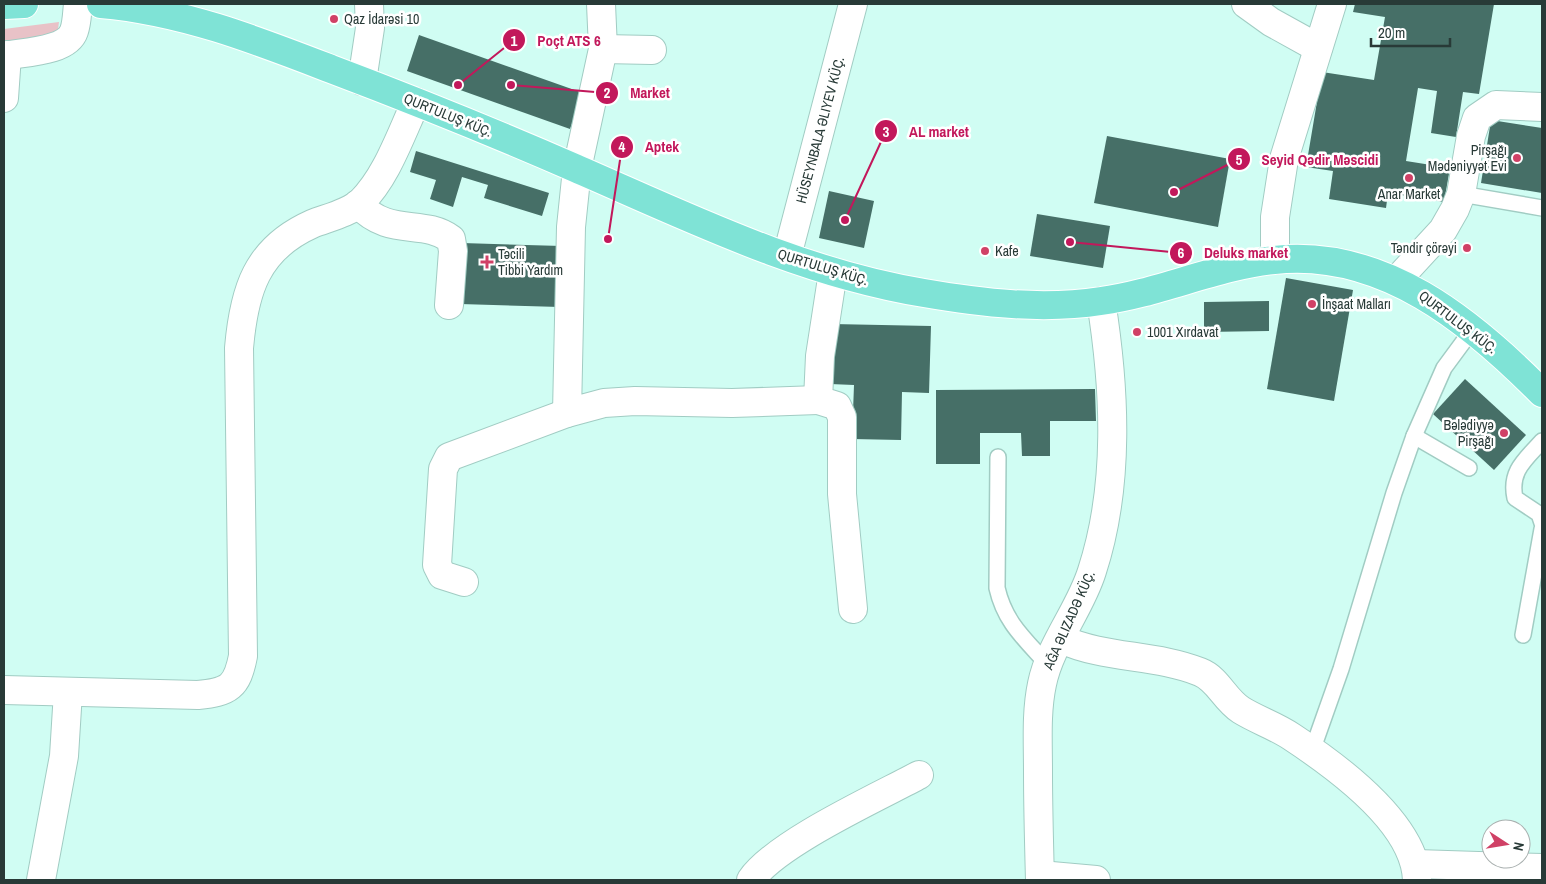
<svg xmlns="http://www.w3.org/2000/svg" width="1546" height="884" font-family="'Archivo Narrow',sans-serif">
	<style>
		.green { fill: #e8c2c7 }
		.building { fill: #466f67 }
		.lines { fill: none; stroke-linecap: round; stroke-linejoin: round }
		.service-casing { stroke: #a1ccc3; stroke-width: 18 }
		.minor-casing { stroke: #a1ccc3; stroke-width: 30 }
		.tertiary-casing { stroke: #a1ccc3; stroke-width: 30 }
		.primary-casing { stroke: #fff; stroke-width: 30 }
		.service { stroke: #fff; stroke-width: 15 }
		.minor { stroke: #fff; stroke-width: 28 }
		.tertiary { stroke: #fff; stroke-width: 28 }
		.primary { stroke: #7fe3d6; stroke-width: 28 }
		.poi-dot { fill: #d04166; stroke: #fff; stroke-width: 2 }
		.labels { text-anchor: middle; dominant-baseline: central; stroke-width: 5; stroke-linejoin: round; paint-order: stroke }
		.poi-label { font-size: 14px; fill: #283a37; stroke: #fff; text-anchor: start }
		.street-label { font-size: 14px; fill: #283a37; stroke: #fff }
		.leader { fill: none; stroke: #c2185b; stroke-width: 2 }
		.callout-dot { fill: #c2185b; stroke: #fff; stroke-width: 2 }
		.mark-label { font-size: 15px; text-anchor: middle; font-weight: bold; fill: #fff }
		.callout-label { font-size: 15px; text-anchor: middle; font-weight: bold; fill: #c2185b; stroke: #fff; stroke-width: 5; stroke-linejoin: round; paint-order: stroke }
	</style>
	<rect width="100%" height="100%" fill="#d0fdf3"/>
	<!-- green -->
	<path class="green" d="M59,22L57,36L4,44V29Z"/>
	<!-- building -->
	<g class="building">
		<path d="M1355,4H1494L1479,94L1463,92L1456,137L1431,133L1437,91L1418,88L1406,161L1450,168L1444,202L1388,193L1386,208L1329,199L1333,171L1306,167L1322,72L1374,80L1385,17L1353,12Z"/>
		<path d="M419,35L583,93L570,129L407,71Z"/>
		<path d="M1491,120L1542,128V193L1481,183Z"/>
		<path d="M1107,136L1230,159L1218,227L1094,203Z"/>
		<path d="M416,151L549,193L542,216L484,198L488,185L462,177L453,207L430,199L436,180L410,172Z"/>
		<path d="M829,191L874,201L864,248L819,238Z"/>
		<path d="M1037,214L1110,226L1103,268L1030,256Z"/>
		<path d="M462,243L562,246L560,307L460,304Z"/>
		<path d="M1286,278L1353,290L1334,401L1267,389Z"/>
		<path d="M1269,301V331L1204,332V302Z"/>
		<path d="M832,324L931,326L929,393L902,392L901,440L852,439L854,385L830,384Z"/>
		<path d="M1465,379L1526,435L1494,470L1433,414Z"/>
		<path d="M1095,389L1096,421H1050V456H1022L1021,433H980V464H936V390Z"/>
	</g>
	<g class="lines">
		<!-- service casing -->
		<g class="service-casing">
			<g id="service">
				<path d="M1461,194L1542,208"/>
				<path d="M1414,436L1469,468"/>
				<path d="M1542,441C1526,459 1509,471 1515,498L1539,514L1542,523"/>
				<path d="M998,457L997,588C1005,623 1025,639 1048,665"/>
				<path d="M1523,635L1542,529"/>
				<path d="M1312,751L1341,669L1394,493L1414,436L1444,368L1472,330"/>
			</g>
		</g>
		<!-- minor casing -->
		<g class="minor-casing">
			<g id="minor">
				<path d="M601,4L603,49L577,169L571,227L567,413L604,403L635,401L732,403L818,400"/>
				<path d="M1246,4L1271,22L1318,48"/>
				<path d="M603,49L652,50"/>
				<path d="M4,56C23,52 67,52 74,31C77,23 77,12 78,4"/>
				<path d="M362,81L370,28L369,4"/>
				<path d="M4,98L7,55"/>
				<path d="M358,204C390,238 422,218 451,239L453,251L449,305"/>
				<path d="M1275,260V217L1284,159L1332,4"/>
				<path d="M833,272L820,356L818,400L837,406L842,417V494L853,609"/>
				<path d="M1396,281L1443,230L1455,209L1461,194L1471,136L1477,118L1496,105L1542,107"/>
				<path d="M464,582L442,575L437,565L443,469L449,457L567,413"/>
				<path d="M1061,639C1105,659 1155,654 1200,672C1218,679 1224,699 1241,710C1257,720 1276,726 1292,737C1336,766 1415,823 1417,880"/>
				<path d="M4,690L198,695C229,692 237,687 243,656L239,348C244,291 256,249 312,224C327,218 349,213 361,202C387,176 400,136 416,102"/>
				<path d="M1416,864L1542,868"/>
				<path d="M1040,875L1096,880"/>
				<path d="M41,880L64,756L68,692"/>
				<path d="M751,880C775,844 878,797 919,775"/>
				<path d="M1040,880C1039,844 1038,807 1038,771C1038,742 1036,712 1042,684C1050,644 1080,610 1092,571C1120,485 1115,389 1101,301"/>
			</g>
		</g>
		<!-- tertiary casing -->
		<g class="tertiary-casing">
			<path id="tertiary" d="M787,256L853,4"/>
		</g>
		<!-- primary casing -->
		<g class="primary-casing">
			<g id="primary">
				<path d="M101,4C182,11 256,40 331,69C413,100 495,133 575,168C688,217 801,273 924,293C982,303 1043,310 1101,301C1160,293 1216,266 1274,260C1382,248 1471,321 1542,393"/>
				<path d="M4,5L24,4"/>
			</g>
		</g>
		<!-- service -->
		<use href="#service" class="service"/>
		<!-- minor -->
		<use href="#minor" class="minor"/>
		<!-- tertiary -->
		<use href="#tertiary" class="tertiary"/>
		<!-- primary -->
		<use href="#primary" class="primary"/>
	</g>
	<!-- markers -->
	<g class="poi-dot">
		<circle cx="334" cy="19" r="5"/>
		<circle cx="1517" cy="158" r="5"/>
		<circle cx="1409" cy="178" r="5"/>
		<circle cx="1467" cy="248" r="5"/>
		<circle cx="985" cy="251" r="5"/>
		<path d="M484.5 254.5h5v5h5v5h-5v5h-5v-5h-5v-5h5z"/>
		<circle cx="1312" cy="304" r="5"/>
		<circle cx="1137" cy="332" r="5"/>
		<circle cx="1504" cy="433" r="5"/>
	</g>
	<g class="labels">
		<!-- poi labels -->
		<g class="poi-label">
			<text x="344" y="19">Qaz İdarəsi 10</text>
			<text x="1507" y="150" text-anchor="end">Pirşağı<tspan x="1507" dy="16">Mədəniyyət Evi</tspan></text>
			<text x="1409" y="194" text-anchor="middle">Anar Market</text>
			<text x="1457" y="248" text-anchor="end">Təndir çörəyi</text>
			<text x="995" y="251">Kafe</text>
			<text x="498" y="254">Təcili<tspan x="498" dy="16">Tibbi Yardım</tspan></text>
			<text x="1322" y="304">İnşaat Malları</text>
			<text x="1147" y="332">1001 Xırdavat</text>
			<text x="1494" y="425" text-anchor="end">Bələdiyyə<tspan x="1494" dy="16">Pirşağı</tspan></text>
		</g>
		<!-- street labels -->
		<g class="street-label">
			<text transform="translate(448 115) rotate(22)">QURTULUŞ KÜÇ.</text>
			<text transform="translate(820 130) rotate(-75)">HÜSEYNBALA ƏLIYEV KÜÇ.</text>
			<text transform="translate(823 267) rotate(17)">QURTULUŞ KÜÇ.</text>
			<text transform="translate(1458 322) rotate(37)">QURTULUŞ KÜÇ.</text>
			<text transform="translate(1069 620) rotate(-66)">AĞA ƏLIZADƏ KÜÇ.</text>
		</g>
	</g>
	<!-- callouts -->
	<path class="leader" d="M458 85L514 40M511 85L607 93M845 220L886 131M608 239L622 147M1174 192L1239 159M1070 242L1181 253"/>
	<g class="callout-dot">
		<circle cx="458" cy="85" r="5"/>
		<circle cx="511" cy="85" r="5"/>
		<circle cx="845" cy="220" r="5"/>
		<circle cx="608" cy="239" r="5"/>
		<circle cx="1174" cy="192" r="5"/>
		<circle cx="1070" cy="242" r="5"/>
		<circle cx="514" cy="40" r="12"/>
		<circle cx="607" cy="93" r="12"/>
		<circle cx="886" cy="131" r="12"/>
		<circle cx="622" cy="147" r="12"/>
		<circle cx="1239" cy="159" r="12"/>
		<circle cx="1181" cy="253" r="12"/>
	</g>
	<g class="mark-label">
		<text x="514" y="46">1</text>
		<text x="607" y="98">2</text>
		<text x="886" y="137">3</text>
		<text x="622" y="152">4</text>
		<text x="1239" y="165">5</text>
		<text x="1181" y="258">6</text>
	</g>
	<g class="callout-label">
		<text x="569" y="46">Poçt ATS 6</text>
		<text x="650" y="98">Market</text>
		<text x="939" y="137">AL market</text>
		<text x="662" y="152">Aptek</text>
		<text x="1320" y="165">Seyid Qədir Məscidi</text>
		<text x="1246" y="258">Deluks market</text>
	</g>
	<!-- border -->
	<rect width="1546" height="884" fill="none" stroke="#283a37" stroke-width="10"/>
	<!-- north arrow -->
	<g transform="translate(1506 844) rotate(102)"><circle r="24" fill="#ffffff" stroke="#a9b0af"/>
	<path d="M0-4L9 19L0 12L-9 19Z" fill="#d04166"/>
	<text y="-8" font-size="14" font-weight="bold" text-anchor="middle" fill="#283a37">N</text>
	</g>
	<!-- scale -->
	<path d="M1371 38v8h79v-8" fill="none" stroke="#283a37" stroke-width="2.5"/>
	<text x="1378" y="38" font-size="15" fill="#283a37" stroke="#ffffff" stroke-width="4" paint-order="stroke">20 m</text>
</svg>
